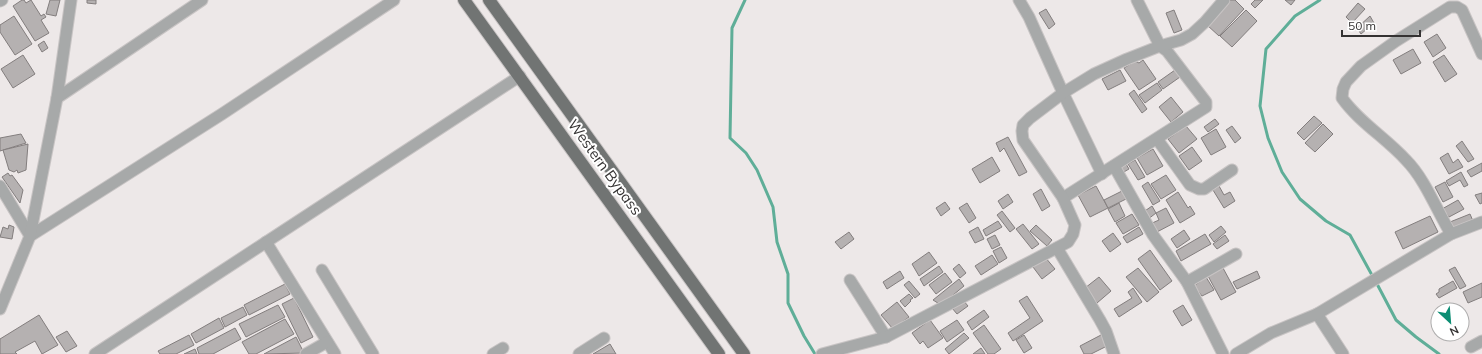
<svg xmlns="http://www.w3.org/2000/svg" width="1482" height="354" font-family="Mulish,sans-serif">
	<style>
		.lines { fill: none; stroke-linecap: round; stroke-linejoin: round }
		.stream { stroke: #5fae98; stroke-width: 3 }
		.building { fill: #b5b1b1; stroke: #837e7e }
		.minor-casing { stroke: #c8c4c4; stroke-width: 13 }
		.major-casing { stroke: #c8c4c4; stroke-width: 14 }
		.minor { stroke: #a7a9a9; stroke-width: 11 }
		.major { stroke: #717473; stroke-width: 12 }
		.labels { text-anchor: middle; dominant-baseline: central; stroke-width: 4; stroke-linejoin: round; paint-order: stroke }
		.street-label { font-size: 15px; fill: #343232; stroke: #fff }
	</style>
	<rect width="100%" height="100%" fill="#ede8e8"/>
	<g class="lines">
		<!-- stream -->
		<g class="stream">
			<path d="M745,0L732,28L730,138L746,153L757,170L773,207L777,242L788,274V303L804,336L815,354"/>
			<path d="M1320,0L1295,16L1266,49L1260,106L1268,138L1282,172L1300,199L1326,221L1350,235L1373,277"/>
			<path d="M1376,282L1396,320L1416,337L1439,354"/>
		</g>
	</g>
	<!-- building -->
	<g class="building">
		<path d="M22,0H24L26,3L31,0L41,16L44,14L46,17L41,20L49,33L35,41L13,6Z"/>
		<path d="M50,0H60L56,16L46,14Z"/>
		<path d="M87,0H96V4L87,3Z"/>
		<path d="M1231,0H1235L1244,9L1219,36L1207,25Z"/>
		<path d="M1255,0H1263L1255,8L1251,4Z"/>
		<path d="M1285,0H1295L1291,5Z"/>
		<path d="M1358,3L1365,9L1352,23L1346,17Z"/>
		<path d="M1046,9L1055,24L1049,29L1039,13Z"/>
		<path d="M1174,10L1182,30L1174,33L1166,13Z"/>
		<path d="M1246,10L1257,21L1232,47L1220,36Z"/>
		<path d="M14,16L32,44L15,55L0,32V25Z"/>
		<path d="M1370,16L1374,23L1361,34L1357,28Z"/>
		<path d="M1437,34L1446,48L1433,57L1424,42Z"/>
		<path d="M44,41L48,48L42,52L38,45Z"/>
		<path d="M1413,49L1421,63L1401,74L1393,60Z"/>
		<path d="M23,55L35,74L13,88L1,69Z"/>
		<path d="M1444,55L1457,74L1445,82L1433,62Z"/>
		<path d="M1143,60L1156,79L1139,90L1124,68L1135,61L1139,63Z"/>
		<path d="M1120,70L1126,81L1108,90L1102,79Z"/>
		<path d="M1175,70L1180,77L1163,89L1158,82Z"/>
		<path d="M1157,83L1162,90L1145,103L1139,95Z"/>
		<path d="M1134,90L1147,109L1142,113L1129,94Z"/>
		<path d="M1171,97L1183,112L1171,122L1159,107Z"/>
		<path d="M1314,116L1322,123L1304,140L1297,133Z"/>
		<path d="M1215,119L1219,124L1208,132L1204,127Z"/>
		<path d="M1323,124L1333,134L1315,152L1305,143Z"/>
		<path d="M1186,126L1197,139L1179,153L1168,139Z"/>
		<path d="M1232,126L1241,138L1235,143L1226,130Z"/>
		<path d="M1216,129L1226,147L1211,155L1201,138Z"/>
		<path d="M21,134L26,143L0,151V138Z"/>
		<path d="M1008,137L1027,172L1019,176L1004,148L1000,152L996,143Z"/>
		<path d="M1462,141L1474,159L1468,162L1456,146Z"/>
		<path d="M28,144L26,170L18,173L17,170L14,172L9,170L3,150Z"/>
		<path d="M1192,147L1202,161L1189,170L1179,156Z"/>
		<path d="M1153,149L1163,166L1147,175L1137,158Z"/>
		<path d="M1448,153L1453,163L1458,159L1463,167L1449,174L1440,158Z"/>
		<path d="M992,157L1000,171L980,183L972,169Z"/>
		<path d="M1135,160L1145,177L1138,180L1128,164Z"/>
		<path d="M1482,163V171L1471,177L1467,171Z"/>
		<path d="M1126,164L1129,169L1122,173L1119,168Z"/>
		<path d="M1461,172L1468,185L1464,187L1460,180L1449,186L1446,181Z"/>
		<path d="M8,173L10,176L12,175L23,190L20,203L2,177Z"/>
		<path d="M1166,175L1176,190L1161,199L1151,184Z"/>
		<path d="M1148,182L1160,201L1153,205L1142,186Z"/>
		<path d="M1445,182L1453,197L1443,202L1435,187Z"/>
		<path d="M1096,186L1108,208L1090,217L1078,195Z"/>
		<path d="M1219,186L1224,195L1230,192L1235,201L1224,208L1213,190Z"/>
		<path d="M1041,189L1050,206L1042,211L1033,194Z"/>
		<path d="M1122,191L1126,199L1108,208L1104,200Z"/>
		<path d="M1178,192L1188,208L1190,206L1195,214L1180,223L1166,200Z"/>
		<path d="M1482,193V203L1480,204L1475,195Z"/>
		<path d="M1008,194L1013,202L1003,209L998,201Z"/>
		<path d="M1458,200L1464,209L1449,217L1442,209Z"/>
		<path d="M945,202L950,209L941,216L936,208Z"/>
		<path d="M967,203L976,218L969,223L959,208Z"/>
		<path d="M1119,203L1125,216L1115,222L1108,209Z"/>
		<path d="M1152,206L1156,213L1147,220L1142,213Z"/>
		<path d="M1166,208L1174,223L1155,233L1150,224L1159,220L1156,213Z"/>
		<path d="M1002,211L1015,228L1010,232L997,215Z"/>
		<path d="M1132,214L1139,225L1123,234L1116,223Z"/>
		<path d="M1470,214L1473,221L1453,228L1450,222Z"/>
		<path d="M1430,216L1438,232L1403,249L1395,232Z"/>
		<path d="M998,221L1002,227L986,236L983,230Z"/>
		<path d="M1023,224L1039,244L1032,249L1016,229Z"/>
		<path d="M9,225L14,227L12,239L0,237L3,227L8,229Z"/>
		<path d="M1036,225L1052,240L1047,246L1030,231Z"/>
		<path d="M1221,226L1226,232L1214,242L1209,235Z"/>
		<path d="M978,227L984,239L975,243L969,232Z"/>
		<path d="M1139,227L1143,234L1127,243L1123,237Z"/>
		<path d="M1184,230L1190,239L1177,248L1171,239Z"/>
		<path d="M849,232L854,239L841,249L835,242Z"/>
		<path d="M1113,233L1121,244L1110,252L1102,241Z"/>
		<path d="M1205,234L1211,244L1181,261L1176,251Z"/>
		<path d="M995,235L1000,245L992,249L987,239Z"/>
		<path d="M1225,235L1229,241L1217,249L1213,244Z"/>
		<path d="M1001,247L1007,258L999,263L993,251Z"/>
		<path d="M1150,250L1172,281L1160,290L1138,259Z"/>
		<path d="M929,252L937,263L919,276L912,264Z"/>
		<path d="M992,255L998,264L981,275L975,266Z"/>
		<path d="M1045,257L1055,269L1042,279L1033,267Z"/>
		<path d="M959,264L966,273L960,278L953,269Z"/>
		<path d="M939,266L943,272L924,286L920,279Z"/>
		<path d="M1455,267L1466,286L1460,289L1449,270Z"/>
		<path d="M1138,268L1159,292L1147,302L1126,277Z"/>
		<path d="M1223,268L1236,292L1221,300L1208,276Z"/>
		<path d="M900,271L904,278L887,289L883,282Z"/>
		<path d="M1257,271L1260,278L1237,289L1233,282Z"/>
		<path d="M945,273L952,282L936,294L929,285Z"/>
		<path d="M1099,277L1111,291L1097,303L1085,288Z"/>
		<path d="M1206,277L1214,290L1202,296L1194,286Z"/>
		<path d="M959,279L964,286L941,305L933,300Z"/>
		<path d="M909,281L920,294L915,298L904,285Z"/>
		<path d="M1453,281L1457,288L1439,298L1436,294L1439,292V289Z"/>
		<path d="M1482,283V297L1468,303L1463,292Z"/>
		<path d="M285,284L290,294L249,315L244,305Z"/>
		<path d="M1133,288L1142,302L1119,317L1114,309L1132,298L1128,292Z"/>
		<path d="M909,294L913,298L910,300L911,301L905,307L900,301Z"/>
		<path d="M1027,296L1043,321L1013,341L1008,333L1030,318L1019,301Z"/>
		<path d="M294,298L313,337L301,343L282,304Z"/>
		<path d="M963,300L968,306L957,314L952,308Z"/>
		<path d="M897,302L909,317L893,329L881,315Z"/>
		<path d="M278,305L285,317L246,337L239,324Z"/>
		<path d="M1183,305L1192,320L1182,326L1173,311Z"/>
		<path d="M243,307L247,315L225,327L221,318Z"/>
		<path d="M984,310L989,317L972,330L967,322Z"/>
		<path d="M39,315L58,345L42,354L35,341L15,352L17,354H0V339Z"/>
		<path d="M219,318L224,328L196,343L191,334Z"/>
		<path d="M285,319L294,334L256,354H249L242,342Z"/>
		<path d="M930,320L943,338L928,348L923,341L920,344L912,333Z"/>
		<path d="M957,320L964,330L947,342L940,331Z"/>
		<path d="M984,325L1001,349L994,354H988L973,333Z"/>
		<path d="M235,328L241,339L213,354H199L197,348Z"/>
		<path d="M67,331L77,346L66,352L56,337Z"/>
		<path d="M964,333L969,338L949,354L945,349Z"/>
		<path d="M189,335L194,345L176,354H160L158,351Z"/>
		<path d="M1024,335L1032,348L1024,353L1016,340Z"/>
		<path d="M1101,335L1107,346L1091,354H1084L1080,346Z"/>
		<path d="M296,337L304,353L264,354Z"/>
		<path d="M610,344L616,354H593Z"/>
		<path d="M981,348L985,354H973Z"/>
		<path d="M195,349L197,354H184Z"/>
	</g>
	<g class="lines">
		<!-- minor casing -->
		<g class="minor-casing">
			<g id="minor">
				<path d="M1019,0L1029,17L1063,93L1102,174"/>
				<path d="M0,1L2,0"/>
				<path d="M57,98L202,0"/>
				<path d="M1157,139L1190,185L1199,189H1204L1232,170"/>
				<path d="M1114,166L1153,235L1187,282L1223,354"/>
				<path d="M0,186L30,236L222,114L394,0"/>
				<path d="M1063,198L1206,107V102L1167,51L1160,46L1137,0"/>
				<path d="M1451,234C1437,211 1425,179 1406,160C1386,138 1359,122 1342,98L1343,89L1346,82L1361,66L1396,41L1450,7H1457L1462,10L1482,54"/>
				<path d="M266,242L335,354"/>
				<path d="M1057,248L1100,320L1106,331L1114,354"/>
				<path d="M322,270L373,354"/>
				<path d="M850,280L886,337"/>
				<path d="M1187,282L1236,254"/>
				<path d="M0,309L30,236L57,98L71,0"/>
				<path d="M1317,314L1343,354"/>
				<path d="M1471,347L1482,341"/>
				<path d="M95,354L520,76"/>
				<path d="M306,354L327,342"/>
				<path d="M493,354L503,348"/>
				<path d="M579,354L604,338"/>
				<path d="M822,354L886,337L1068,242L1073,234L1075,225L1063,198L1023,140L1022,131L1023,125L1030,118L1063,93L1094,74L1127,59L1160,46L1181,40L1192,34L1205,22L1224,0"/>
				<path d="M1236,354L1271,333L1317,314L1451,234L1482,222"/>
			</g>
		</g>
		<!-- major casing -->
		<g class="major-casing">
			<g id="major">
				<path d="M464,0L719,354"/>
				<path d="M489,0L744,354"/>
			</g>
		</g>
		<!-- minor -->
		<use href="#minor" class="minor"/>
		<!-- major -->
		<use href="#major" class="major"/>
	</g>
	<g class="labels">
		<!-- street labels -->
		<g class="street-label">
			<text transform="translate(605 167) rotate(54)">Western Bypass</text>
		</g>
	</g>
	<!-- north arrow -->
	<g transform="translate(1450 322) rotate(154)"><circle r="19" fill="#ffffff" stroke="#aeadad"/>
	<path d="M0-3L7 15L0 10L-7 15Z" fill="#0c8e74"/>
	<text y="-6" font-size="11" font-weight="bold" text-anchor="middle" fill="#343232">N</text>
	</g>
	<!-- scale -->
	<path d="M1342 30v6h78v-6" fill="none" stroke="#343232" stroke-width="2"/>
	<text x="1348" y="30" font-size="12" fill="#343232" stroke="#ffffff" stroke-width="3" paint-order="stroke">50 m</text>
</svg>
